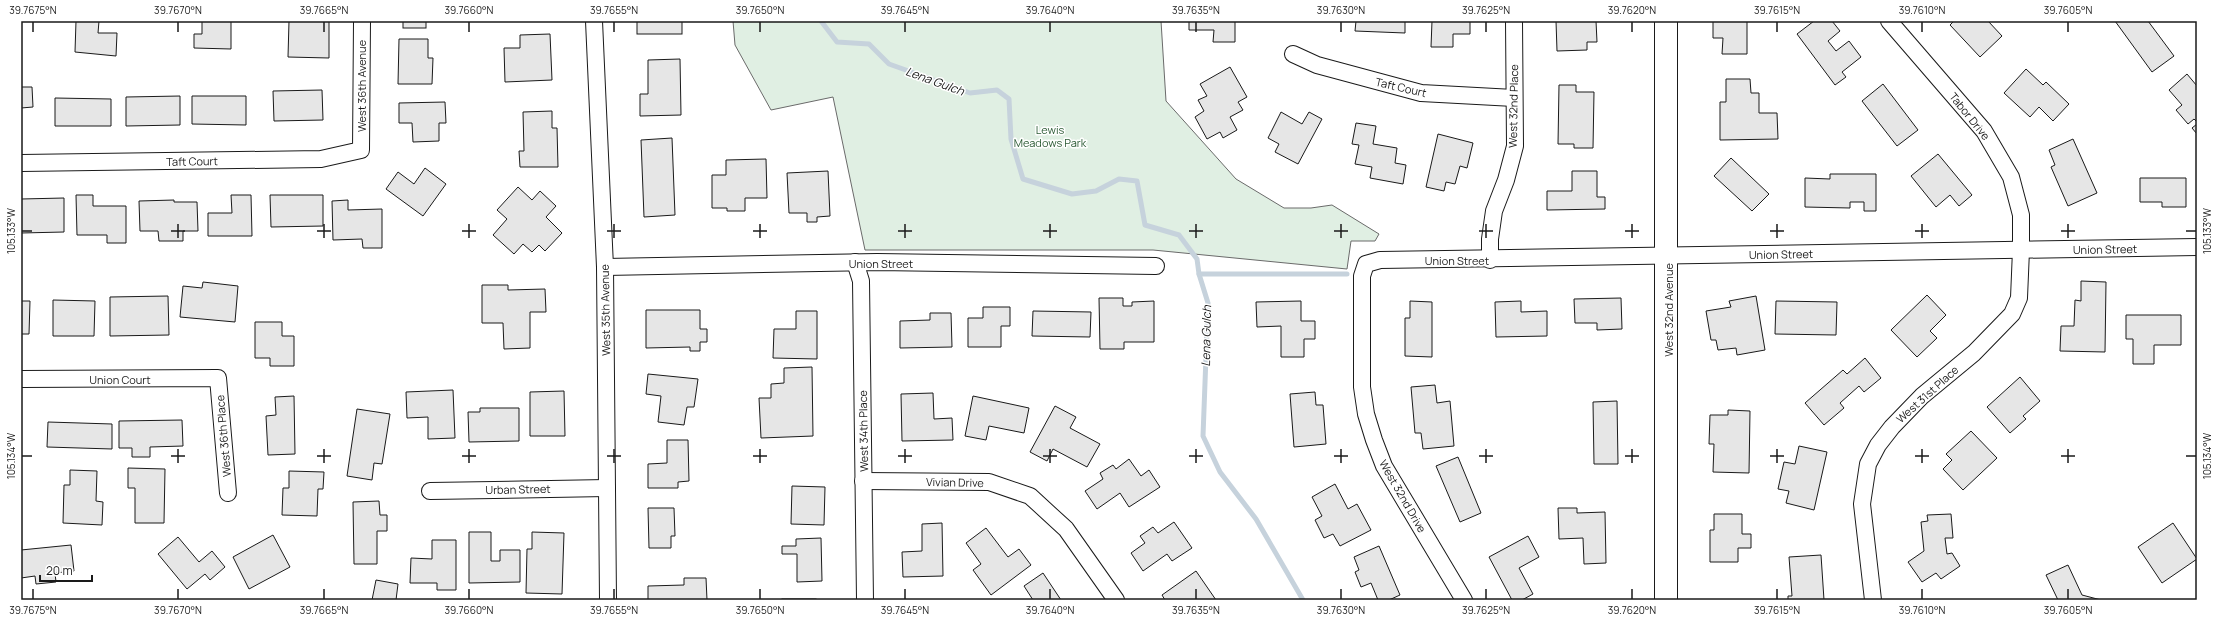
<svg xmlns="http://www.w3.org/2000/svg" width="2218" height="621" font-family="Manrope,sans-serif">
	<style>
		.green { fill: #e0efe3; stroke: #6a6a6a }
		.lines { fill: none; stroke-linecap: round; stroke-linejoin: round }
		.stream { stroke: #c6d2dc; stroke-width: 5 }
		.building { fill: #e6e6e6; stroke: #1a1a1a }
		.street-casing { stroke: #1a1a1a; stroke-width: 18 }
		.secondary-casing { stroke: #1a1a1a; stroke-width: 24 }
		.street { stroke: #fff; stroke-width: 16 }
		.secondary { stroke: #fff; stroke-width: 22 }
		.ticks { fill: none; stroke: #1a1a1a; stroke-width: 1.5 }
		.labels { text-anchor: middle; dominant-baseline: central; stroke-width: 3; stroke-linejoin: round; paint-order: stroke }
		.street-label { font-size: 11px; fill: #1a1a1a; stroke: #fff }
		.park-label { font-size: 11px; fill: #2b5a34; stroke: #fff }
		.water-label { font-size: 12px; font-style: italic; fill: #1a1a1a; stroke: #fff }
		.neatline { fill: none; stroke: #1a1a1a; stroke-width: 1.5 }
		.ticks-label { font-size: 10px; text-anchor: middle; fill: #1a1a1a }
	</style>
	<rect width="100%" height="100%" fill="#fff"/>
	<!-- green -->
	<path class="green" d="M733,21H1161L1166,101L1236,179L1284,208H1311L1332,205L1379,234L1375,241H1351L1347,269L1153,250H865L833,97L771,110L735,45Z"/>
	<g class="lines">
		<!-- stream -->
		<g class="stream">
			<path d="M821,21L837,42L869,44L889,64L970,93L997,90L1009,99L1011,139L1023,179L1072,194L1096,191L1119,179L1137,181L1145,225L1179,235L1197,259L1199,274L1208,303L1203,436L1220,472L1256,519L1303,600"/>
			<path d="M1199,274H1347"/>
		</g>
	</g>
	<!-- building -->
	<g class="building">
		<path d="M76,21H99L98,33H117L116,56L75,52Z"/>
		<path d="M202,21H231V49L194,48V34H202Z"/>
		<path d="M289,21H329V58L288,57Z"/>
		<rect x="403" y="21" width="23" height="7"/>
		<rect x="637" y="21" width="45" height="13"/>
		<path d="M1189,21H1235V42H1213L1214,30H1189Z"/>
		<path d="M1356,21H1405V33L1355,31Z"/>
		<path d="M1432,21H1470V34H1453V47H1431Z"/>
		<path d="M1556,21H1596L1597,42H1587V50L1557,51Z"/>
		<path d="M1713,21H1747V54H1722L1723,38H1713Z"/>
		<path d="M1814,21H1832L1840,31L1828,41L1836,51L1849,41L1861,57L1842,72L1846,77L1835,85L1797,34Z"/>
		<path d="M1954,21H1988L2002,36L1980,57L1950,25Z"/>
		<path d="M2115,21H2148L2174,56L2152,72Z"/>
		<path d="M550,34L552,80L505,82L504,48H520V35Z"/>
		<path d="M399,39H428V58H433L432,84H398Z"/>
		<path d="M680,59L681,115L640,116V94H648V60Z"/>
		<path d="M1230,67L1247,97L1238,102L1243,110L1230,117L1237,130L1223,138L1220,132L1207,139L1195,117L1204,111L1198,100L1207,96L1200,84Z"/>
		<path d="M2026,69L2043,85L2046,82L2069,104L2053,121L2039,107L2030,117L2004,93Z"/>
		<path d="M2187,74L2197,86V122L2194,119L2188,124L2176,110L2182,105L2169,90Z"/>
		<path d="M1726,79H1750L1751,93H1759V113H1777L1778,139L1720,140V102H1726Z"/>
		<path d="M1883,84L1918,130L1897,146L1862,101Z"/>
		<path d="M1559,85H1576V92H1594L1593,148H1574V144H1558Z"/>
		<path d="M21,87H32L33,107L21,108Z"/>
		<path d="M322,90L323,120L274,121L273,91Z"/>
		<path d="M180,96V125L126,126V97Z"/>
		<path d="M192,96H246V125L192,124Z"/>
		<path d="M55,98L111,99V126H55Z"/>
		<path d="M445,102L446,123H439V141L413,142L412,123H399V103Z"/>
		<path d="M552,111V128H557L558,167H520L519,151H524L523,112Z"/>
		<path d="M1281,112L1302,124L1309,112L1322,119L1298,164L1275,152L1279,144L1268,138Z"/>
		<path d="M1356,123L1376,126L1373,144L1397,148L1395,163L1406,165L1403,184L1370,178L1372,167L1355,164L1359,145L1352,144Z"/>
		<path d="M2197,124V134L2192,128Z"/>
		<path d="M1438,134L1473,143L1467,168L1460,166L1455,184L1446,182L1444,191L1426,187Z"/>
		<path d="M672,138L675,215L644,217L641,140Z"/>
		<path d="M2073,139L2097,193L2068,206L2051,167L2055,165L2049,150Z"/>
		<path d="M1938,154L1972,195L1959,206L1950,195L1936,207L1911,176Z"/>
		<path d="M1731,158L1769,194L1752,211L1714,176Z"/>
		<path d="M766,159L767,198H745V211H727V208H712V175H726V160Z"/>
		<path d="M425,168L446,184L423,216L386,189L398,172L414,184Z"/>
		<path d="M828,171L830,216L817,217V222H807V213H789L787,173Z"/>
		<path d="M1572,171H1597V197H1605V209L1547,210V191H1572Z"/>
		<path d="M1830,174H1876V211H1864V202H1850V208L1805,207V178L1830,179Z"/>
		<path d="M2140,178H2186V207H2162V202H2140Z"/>
		<path d="M518,187L532,200L540,191L556,206L546,217L562,233L545,251L539,245L532,252L523,244L514,254L493,235L507,219L497,210Z"/>
		<path d="M76,195H93V206H126V243H107V235H77Z"/>
		<path d="M231,195H251L252,236H208V213H232Z"/>
		<path d="M270,195H323V226L271,227Z"/>
		<path d="M64,198V232L21,233V199Z"/>
		<path d="M174,200V202H197L198,231H183V241H159L158,231H140L139,201Z"/>
		<path d="M348,200V210L382,209V248H363L362,239L333,240L332,201Z"/>
		<path d="M2081,281L2106,282L2105,352L2060,351L2061,326H2074L2075,300L2081,301Z"/>
		<path d="M203,282L238,286L235,322L180,317L183,286L202,288Z"/>
		<path d="M482,285H508V290L545,289L546,312H530V348L504,349L503,323H482Z"/>
		<path d="M1927,295L1946,315L1930,331L1937,338L1917,357L1891,330Z"/>
		<path d="M168,296L169,335L110,336V297Z"/>
		<path d="M1756,296L1765,350L1737,355L1736,348L1718,350L1716,340H1711L1706,311L1731,307L1729,301Z"/>
		<path d="M1099,298H1123V306H1132V302L1154,301V342H1124V349H1100Z"/>
		<path d="M1621,298L1622,329L1597,330V323H1575L1574,299Z"/>
		<path d="M53,300L95,301L94,336H53Z"/>
		<path d="M21,301H30L29,334H21Z"/>
		<path d="M1301,301V321H1315V339H1304V357H1281V326L1257,327L1256,302Z"/>
		<path d="M1410,301L1432,302V357L1405,356V318H1410Z"/>
		<path d="M1521,301V312L1547,311V336L1496,337L1495,302Z"/>
		<path d="M1776,301L1837,302L1836,335L1775,334Z"/>
		<path d="M983,307H1010V326H1001V347H968V318H983Z"/>
		<path d="M646,310H700V329H707V342H700V351H690V347L646,348Z"/>
		<path d="M796,311H817V359L773,358L774,329H796Z"/>
		<path d="M1033,311L1091,312L1090,337L1032,336Z"/>
		<path d="M930,313H951L952,347L900,348V321L930,320Z"/>
		<path d="M2126,315H2181V345H2154V364H2133V339H2126Z"/>
		<path d="M255,322H282V336H294V366H270V358H255Z"/>
		<path d="M1865,358L1881,378L1864,392L1859,386L1840,403L1844,408L1824,425L1805,403L1843,370L1847,374Z"/>
		<path d="M812,367L813,436L761,438L759,398H771V384L784,383V368Z"/>
		<path d="M648,374L698,379L694,407H687L684,425L658,422L661,396L646,394Z"/>
		<path d="M2020,377L2040,401L2023,416L2026,419L2010,433L1987,407Z"/>
		<path d="M1435,385L1437,403L1450,401L1454,446L1423,449L1421,433H1415L1411,387Z"/>
		<path d="M453,390L455,438L428,439V417L407,418L406,392Z"/>
		<path d="M564,391L565,436H530V392Z"/>
		<path d="M1315,392L1316,405H1323L1326,444L1294,447L1290,394Z"/>
		<path d="M933,393L934,419L952,418L953,440L902,441L901,394Z"/>
		<path d="M294,396L295,454L268,455L266,416L276,415L275,397Z"/>
		<path d="M973,396L1029,408L1024,433L989,426L986,440L965,436Z"/>
		<path d="M1617,401L1618,464H1594L1593,402Z"/>
		<path d="M1055,406L1076,417L1070,428L1100,444L1087,467L1053,449L1047,461L1030,452Z"/>
		<path d="M480,408H519V441L469,442L468,412H480Z"/>
		<path d="M357,409L390,414L382,464L374,463L372,480L347,476Z"/>
		<path d="M1728,410L1750,411L1749,473L1713,472L1714,444H1709L1710,415H1728Z"/>
		<path d="M182,420L183,446L150,447V457H132V448H119V421Z"/>
		<path d="M48,422L112,424V449L47,447Z"/>
		<path d="M1971,431L1997,458L1963,490L1943,469L1952,460L1946,454Z"/>
		<path d="M667,440H688L689,481L678,482V488H648V464L667,463Z"/>
		<path d="M1799,446L1827,452L1814,510L1786,503L1789,491L1778,489L1784,462L1795,464Z"/>
		<path d="M1458,457L1481,513L1460,522L1436,466Z"/>
		<path d="M1129,459L1141,476L1149,470L1160,487L1129,507L1120,493L1097,509L1085,491L1103,479L1100,473L1113,465L1116,469Z"/>
		<path d="M128,468L165,469L164,523H135V488H128Z"/>
		<path d="M70,470L97,471L96,501L103,502L102,525L63,523L64,485H70Z"/>
		<path d="M289,471L324,472L323,489H318L317,516L282,515L283,488H289Z"/>
		<path d="M1335,484L1348,509L1357,504L1371,530L1340,546L1333,534L1324,538L1315,520L1322,516L1312,497Z"/>
		<path d="M792,486L825,487L824,525L791,524Z"/>
		<path d="M379,501L380,515H387V531H377V564H354L353,502Z"/>
		<path d="M648,508H674L675,536H671V548H649Z"/>
		<path d="M1558,508H1577V513L1605,512L1606,563L1584,564L1583,538L1559,539Z"/>
		<path d="M1714,514H1742V534H1751V548H1738V562H1710V530H1714Z"/>
		<path d="M1951,514L1953,538H1945L1947,554L1952,553L1960,566L1941,579L1936,573L1922,582L1908,562L1924,551L1921,522L1928,521L1927,515Z"/>
		<path d="M1174,522L1192,548L1172,561L1167,554L1143,571L1131,553L1145,543L1140,536L1153,527L1158,533Z"/>
		<path d="M942,523L943,576L903,577L902,552L922,551V524Z"/>
		<path d="M2173,523L2197,559L2162,583L2138,547Z"/>
		<path d="M986,528L1008,557L1019,549L1031,565L991,595L973,570L981,564L966,543Z"/>
		<path d="M469,532H491V561H500V550H520V582L469,583Z"/>
		<path d="M532,532L564,533L562,594L526,593L527,549H532Z"/>
		<path d="M273,535L290,567L249,589L233,557Z"/>
		<path d="M1528,536L1539,557L1519,568L1533,594L1522,600H1512L1489,557Z"/>
		<path d="M178,537L199,562L212,551L225,567L210,580L205,574L187,589L158,554Z"/>
		<path d="M821,538L822,581L797,582V554H782V546H796V539Z"/>
		<path d="M432,540H456V590H437V583H410L411,558L432,559Z"/>
		<path d="M71,545L74,571L55,573L56,582L36,584L35,576L21,578V550Z"/>
		<path d="M1379,546L1400,595L1389,600H1378L1371,583L1361,587L1355,572L1359,570L1354,557Z"/>
		<path d="M1821,555L1824,600H1788V596H1792L1789,557Z"/>
		<path d="M2068,565L2082,595L2101,600H2058L2046,575Z"/>
		<path d="M1196,571L1216,600H1165L1162,595Z"/>
		<path d="M1043,573L1061,600H1033L1024,586Z"/>
		<path d="M684,578H706L707,600H648V586L684,585Z"/>
		<path d="M376,580L398,584L396,600H372Z"/>
		<rect x="782" y="599" width="34" height="1"/>
	</g>
	<g class="lines">
		<!-- street casing -->
		<g class="street-casing">
			<g id="street">
				<path d="M594,21L605,267L608,600"/>
				<path d="M1293,54L1317,65L1421,93L1514,98"/>
				<path d="M21,163L321,159L361,150L362,21"/>
				<path d="M1490,260V239L1494,211L1506,180L1515,146L1514,21"/>
				<path d="M855,262L861,281L865,600"/>
				<path d="M605,267L877,262L1156,266"/>
				<path d="M21,379L218,378L228,493"/>
				<path d="M863,481L989,482L1030,496L1066,529L1116,600"/>
				<path d="M430,491L607,488"/>
				<path d="M1464,600L1384,466L1374,440L1366,414L1362,387V276L1366,264L1380,260L2197,247"/>
				<path d="M1873,600L1862,504L1868,464L1878,445L1892,427L1922,396L1974,353L2012,314L2019,298L2021,250V215L2011,177L1984,131L1889,21"/>
			</g>
		</g>
		<!-- secondary casing -->
		<g class="secondary-casing">
			<path id="secondary" d="M1666,21V600"/>
		</g>
		<!-- street -->
		<use href="#street" class="street"/>
		<!-- secondary -->
		<use href="#secondary" class="secondary"/>
	</g>
	<!-- ticks -->
	<path class="ticks" d="M33,22V32M178,22V32M324,22V32M469,22V32M614,22V32M760,22V32M905,22V32M1050,22V32M1196,22V32M1341,22V32M1486,22V32M1632,22V32M1777,22V32M1922,22V32M2068,22V32M178,224V238M324,224V238M469,224V238M614,224V238M760,224V238M905,224V238M1050,224V238M1196,224V238M1341,224V238M1486,224V238M1632,224V238M1777,224V238M1922,224V238M2068,224V238M22,231H32M171,231H185M317,231H331M462,231H476M607,231H621M753,231H767M898,231H912M1043,231H1057M1189,231H1203M1334,231H1348M1479,231H1493M1625,231H1639M1770,231H1784M1915,231H1929M2061,231H2075M2186,231H2196M178,449V463M324,449V463M469,449V463M614,449V463M760,449V463M905,449V463M1050,449V463M1196,449V463M1341,449V463M1486,449V463M1632,449V463M1777,449V463M1922,449V463M2068,449V463M22,456H32M171,456H185M317,456H331M462,456H476M607,456H621M753,456H767M898,456H912M1043,456H1057M1189,456H1203M1334,456H1348M1479,456H1493M1625,456H1639M1770,456H1784M1915,456H1929M2061,456H2075M2186,456H2196M33,589V599M178,589V599M324,589V599M469,589V599M614,589V599M760,589V599M905,589V599M1050,589V599M1196,589V599M1341,589V599M1486,589V599M1632,589V599M1777,589V599M1922,589V599M2068,589V599"/>
	<g class="labels">
		<!-- street labels -->
		<g class="street-label">
			<text transform="translate(361 86) rotate(-90)">West 36th Avenue</text>
			<text transform="translate(1401 87) rotate(13)">Taft Court</text>
			<text transform="translate(1513 106) rotate(-89)">West 32nd Place</text>
			<text transform="translate(1970 116) rotate(51)">Tabor Drive</text>
			<text transform="translate(192 161) rotate(-1)">Taft Court</text>
			<text transform="translate(2105 249) rotate(-1)">Union Street</text>
			<text transform="translate(1781 254) rotate(-1)">Union Street</text>
			<text x="1457" y="260">Union Street</text>
			<text x="881" y="263">Union Street</text>
			<text transform="translate(605 310) rotate(-91)">West 35th Avenue</text>
			<text transform="translate(1668 310) rotate(-90)">West 32nd Avenue</text>
			<text x="120" y="379">Union Court</text>
			<text transform="translate(1927 394) rotate(-42)">West 31st Place</text>
			<text transform="translate(863 431) rotate(-91)">West 34th Place</text>
			<text transform="translate(223 436) rotate(-95)">West 36th Place</text>
			<text transform="translate(955 482) rotate(1)">Vivian Drive</text>
			<text transform="translate(518 489) rotate(-1)">Urban Street</text>
			<text transform="translate(1403 496) rotate(60)">West 32nd Drive</text>
		</g>
		<!-- park labels -->
		<g class="park-label">
			<text x="1050" y="129">Lewis<tspan x="1050" dy="13">Meadows Park</tspan></text>
		</g>
		<!-- water labels -->
		<g class="water-label">
			<text transform="translate(935 81) rotate(20)">Lena Gulch</text>
			<text transform="translate(1206 336) rotate(-89)">Lena Gulch</text>
		</g>
	</g>
	<!-- border -->
	<rect width="2218" height="621" fill="none" stroke="#ffffff" stroke-width="44"/>
	<!-- scale -->
	<path d="M40 575v6h52v-6" fill="none" stroke="#1a1a1a" stroke-width="2"/>
	<text x="46" y="575" font-size="12" fill="#1a1a1a" stroke="#ffffff" stroke-width="3" paint-order="stroke">20 m</text>
	<rect x="22" y="22" width="2174" height="577" class="neatline"/>
	<g class="ticks-label">
		<text x="33" y="14">39.7675°N</text>
		<text x="178" y="14">39.7670°N</text>
		<text x="324" y="14">39.7665°N</text>
		<text x="469" y="14">39.7660°N</text>
		<text x="614" y="14">39.7655°N</text>
		<text x="760" y="14">39.7650°N</text>
		<text x="905" y="14">39.7645°N</text>
		<text x="1050" y="14">39.7640°N</text>
		<text x="1196" y="14">39.7635°N</text>
		<text x="1341" y="14">39.7630°N</text>
		<text x="1486" y="14">39.7625°N</text>
		<text x="1632" y="14">39.7620°N</text>
		<text x="1777" y="14">39.7615°N</text>
		<text x="1922" y="14">39.7610°N</text>
		<text x="2068" y="14">39.7605°N</text>
		<text transform="translate(2207 231) rotate(-90)" y="4">105.133°W</text>
		<text transform="translate(11 231) rotate(-90)" y="4">105.133°W</text>
		<text transform="translate(2207 456) rotate(-90)" y="4">105.134°W</text>
		<text transform="translate(11 456) rotate(-90)" y="4">105.134°W</text>
		<text x="33" y="614">39.7675°N</text>
		<text x="178" y="614">39.7670°N</text>
		<text x="324" y="614">39.7665°N</text>
		<text x="469" y="614">39.7660°N</text>
		<text x="614" y="614">39.7655°N</text>
		<text x="760" y="614">39.7650°N</text>
		<text x="905" y="614">39.7645°N</text>
		<text x="1050" y="614">39.7640°N</text>
		<text x="1196" y="614">39.7635°N</text>
		<text x="1341" y="614">39.7630°N</text>
		<text x="1486" y="614">39.7625°N</text>
		<text x="1632" y="614">39.7620°N</text>
		<text x="1777" y="614">39.7615°N</text>
		<text x="1922" y="614">39.7610°N</text>
		<text x="2068" y="614">39.7605°N</text>
	</g>
</svg>
